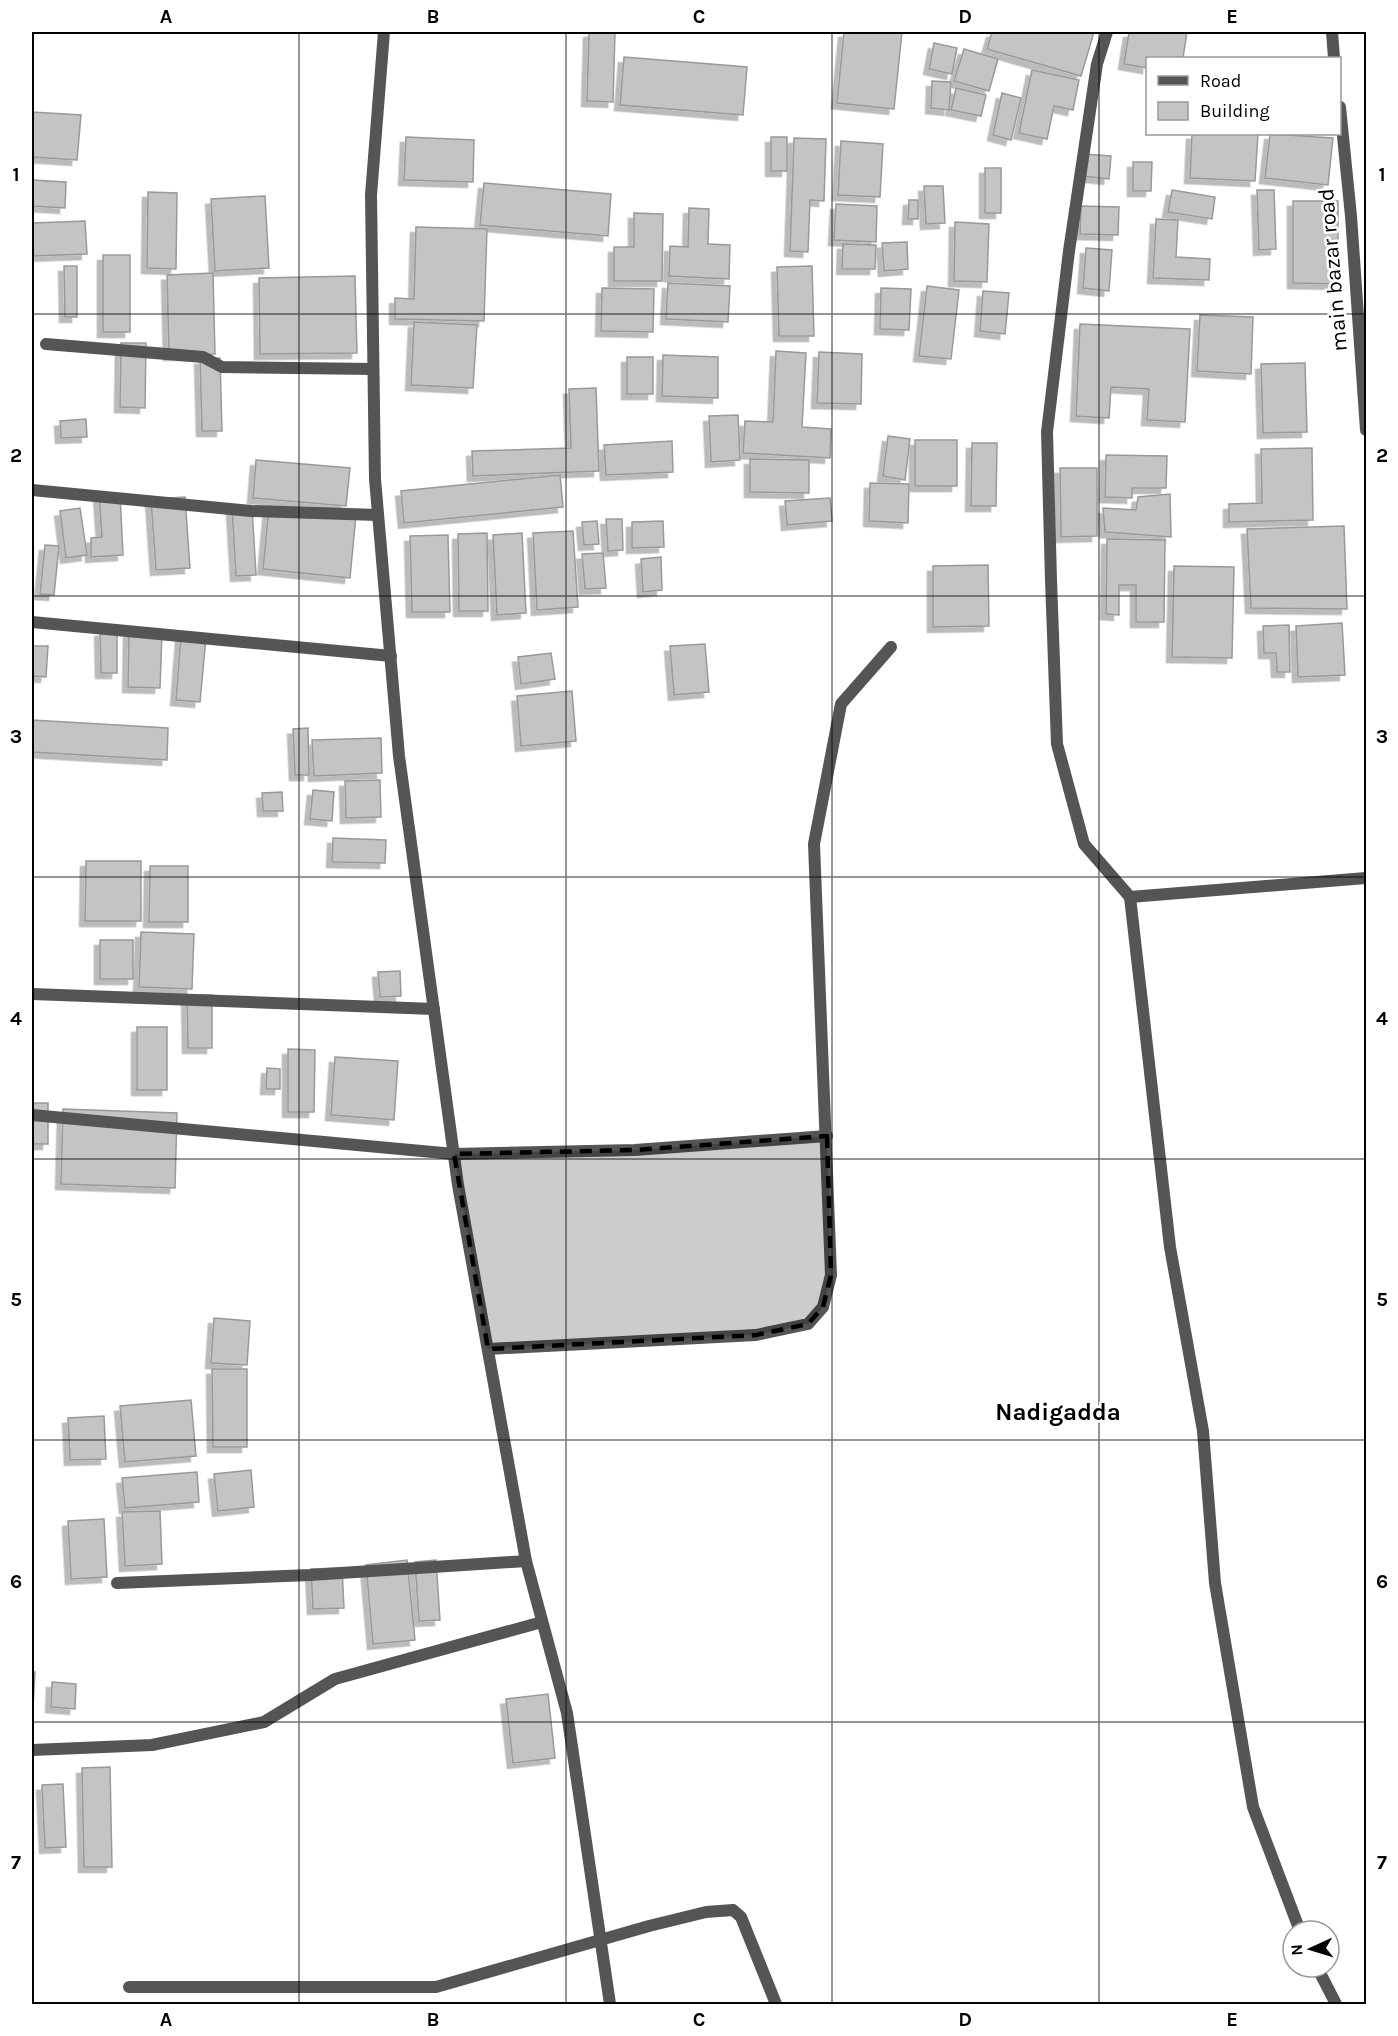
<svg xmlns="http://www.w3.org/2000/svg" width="1398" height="2036" font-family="Karla,sans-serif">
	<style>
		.building { fill: #c4c4c4; stroke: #999; stroke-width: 1.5; filter: url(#shadow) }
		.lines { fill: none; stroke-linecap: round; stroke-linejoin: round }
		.street { stroke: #555; stroke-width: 12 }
		.marked { fill: #000; fill-opacity: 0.2; stroke: #000; stroke-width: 4.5; stroke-dasharray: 12 8; stroke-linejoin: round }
		.grid { fill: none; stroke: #000; stroke-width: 1.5; stroke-opacity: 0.55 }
		.labels { text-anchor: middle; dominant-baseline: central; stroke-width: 5; stroke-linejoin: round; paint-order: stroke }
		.street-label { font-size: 22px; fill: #000; stroke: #fff }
		.neighbourhood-label { font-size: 24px; font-weight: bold; fill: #000; stroke: #fff }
		.neatline { fill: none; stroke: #000; stroke-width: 2 }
		.grid-label { font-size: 20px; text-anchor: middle; font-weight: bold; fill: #000 }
	</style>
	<defs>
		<filter id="shadow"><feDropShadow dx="-5.5" dy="5.5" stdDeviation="0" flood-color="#0004"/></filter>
	</defs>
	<rect width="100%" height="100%" fill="#fff"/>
	<!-- building -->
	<g class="building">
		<path d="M589,32H615L613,102L587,101Z"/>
		<path d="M844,32H902L894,109L837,103Z"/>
		<path d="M992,32H1094L1081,76L987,49Z"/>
		<path d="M1129,32H1187L1183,58H1148V68L1124,64Z"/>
		<path d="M934,43L957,48L952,74L929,69Z"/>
		<path d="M964,49L998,59L989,91L954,81Z"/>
		<path d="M624,57L747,67L743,115L620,105Z"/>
		<path d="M1032,70L1079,80L1073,110L1054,106L1047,139L1019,133Z"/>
		<path d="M932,81L951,82L949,110L931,108Z"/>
		<path d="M956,88L986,95L981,116L951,110Z"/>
		<path d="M1002,93L1021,98L1011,140L993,135Z"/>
		<path d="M32,112L81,115L77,160L32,157Z"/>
		<path d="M1192,134H1258L1255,181L1190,178Z"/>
		<path d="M1270,134L1333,138L1328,185L1265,178Z"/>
		<path d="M406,137L474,140L473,182L404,180Z"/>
		<rect x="771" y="137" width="16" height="34"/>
		<path d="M794,138L826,139L824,201L810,200L808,252L790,251Z"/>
		<path d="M841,141L883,144L880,197L838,195Z"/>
		<path d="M1084,154L1111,156L1109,179L1082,176Z"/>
		<path d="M1133,162H1152L1151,191H1133Z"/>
		<rect x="985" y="168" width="16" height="45"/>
		<path d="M32,180L66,182L65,208L32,206Z"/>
		<path d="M484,183L611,194L608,236L480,225Z"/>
		<path d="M924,186H943L945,223L926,224Z"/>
		<path d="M1172,190L1215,197L1212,219L1168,212Z"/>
		<path d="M1257,190H1274L1276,249L1259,250Z"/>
		<path d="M148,192L177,193L176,269L147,268Z"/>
		<path d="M265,196L269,268L215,271L211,199Z"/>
		<path d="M909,200H918V219H908Z"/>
		<path d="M1293,201H1338V284L1293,283Z"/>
		<path d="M836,204L877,206L876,242L834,240Z"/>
		<path d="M1081,206L1119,207L1118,235L1080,234Z"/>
		<path d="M689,208L709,209L708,244L730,245L729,279L669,276L670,246L688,247Z"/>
		<path d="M634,213L663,214L662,281H614V247H634Z"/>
		<path d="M1156,219L1178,220L1176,257L1210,259L1209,280L1153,278Z"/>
		<path d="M85,221L87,254L32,256V223Z"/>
		<path d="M955,222L989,224L987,282L954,281Z"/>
		<path d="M416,227L487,229L484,321L395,319V298L414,299Z"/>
		<path d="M907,242L908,269L884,271L882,243Z"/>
		<path d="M843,244L876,245L875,269H842Z"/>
		<path d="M1086,248L1112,250L1109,291L1083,288Z"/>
		<rect x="103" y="255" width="27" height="77"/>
		<path d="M64,266H77V317H65Z"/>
		<path d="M812,266L814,336H779L777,267Z"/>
		<path d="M213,273L215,354L169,355L167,275Z"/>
		<path d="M355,276L357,353L260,354L259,278Z"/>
		<path d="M668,283L730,286L728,322L666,319Z"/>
		<path d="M927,286L959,290L951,359L919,356Z"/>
		<path d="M602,288L654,289L653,332L601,331Z"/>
		<path d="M881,288L911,289L909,330L880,329Z"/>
		<path d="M983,291L1009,293L1005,334L980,331Z"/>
		<path d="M1200,315L1253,317L1251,374L1197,371Z"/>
		<path d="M414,322L477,325L473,388L411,385Z"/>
		<path d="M1080,324L1190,329L1185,422L1147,420L1149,389L1111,387L1109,418L1076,416Z"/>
		<path d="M121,343H146L145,408L120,407Z"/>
		<path d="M776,351L806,353L802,427L831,429L830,458L743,453L745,421L773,422Z"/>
		<path d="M819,352L862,354L861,404L817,403Z"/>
		<path d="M663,355L718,357V398L662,396Z"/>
		<rect x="627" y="357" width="26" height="37"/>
		<path d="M220,358L222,431H202L200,359Z"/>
		<path d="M1305,363L1307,432L1263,433L1261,364Z"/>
		<path d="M596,388L599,471L473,476L472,451L571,448L569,389Z"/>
		<path d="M738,415L740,460L711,462L709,416Z"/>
		<path d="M86,419L87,437L61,438L60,421Z"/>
		<path d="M888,436L910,439L905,480L883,476Z"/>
		<rect x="915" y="440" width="42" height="46"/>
		<path d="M672,441L673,472L606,475L604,445Z"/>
		<path d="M972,443H997L996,506H971Z"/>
		<path d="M1312,448L1313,520L1229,522V504L1262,503L1261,449Z"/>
		<path d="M1106,455L1167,456L1166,488H1132V498L1105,497Z"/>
		<path d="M750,459L809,460V493L750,492Z"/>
		<path d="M256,460L350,468L346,506L253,498Z"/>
		<path d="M1060,468H1097V536L1061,537Z"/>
		<path d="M560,475L563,507L404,523L401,491Z"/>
		<path d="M870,483L909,484L908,523L869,521Z"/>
		<path d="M120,494L123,555L91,557V538L102,537L99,495Z"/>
		<path d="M1170,494L1171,537L1105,532L1103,508L1136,510L1138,497Z"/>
		<path d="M185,497L190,568L156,570L151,499Z"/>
		<path d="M830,498L832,521L787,525L785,501Z"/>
		<path d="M269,506L356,515L350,578L263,569Z"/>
		<path d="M252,507L256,575L236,576L232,508Z"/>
		<path d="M80,508L87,555L66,558L60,511Z"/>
		<path d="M606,519H622L623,550L608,551Z"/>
		<path d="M597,521L599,544L584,545L582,522Z"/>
		<path d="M663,521L664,547L632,548V522Z"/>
		<path d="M1344,526L1347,609L1251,608L1247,529Z"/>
		<path d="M573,531L578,607L537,610L533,533Z"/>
		<path d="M487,533L488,611H459L458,534Z"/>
		<path d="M522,533L526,613L497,615L493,535Z"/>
		<path d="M448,535L450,612H412L410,536Z"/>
		<path d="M1107,539L1165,540L1164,622H1136V585H1119V615L1106,614Z"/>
		<path d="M45,545L59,546L54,595L40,594Z"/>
		<path d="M603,553L606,588L585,589L582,554Z"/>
		<path d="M661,557L662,590L643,592L641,559Z"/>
		<path d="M988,565L989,626L933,627V566Z"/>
		<path d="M1174,566L1234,567L1232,658L1172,657Z"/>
		<path d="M1342,623L1345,675L1298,677L1296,626Z"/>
		<path d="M1289,625L1290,672H1277L1276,653H1264L1263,626Z"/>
		<path d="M100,631H117V673H101Z"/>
		<path d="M129,632L162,633L160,688L128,687Z"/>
		<path d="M181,635L206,637L200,702L176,700Z"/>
		<path d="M705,644L709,692L674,695L670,646Z"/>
		<path d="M32,646H48L46,677L32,676Z"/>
		<path d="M551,653L555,679L521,684L518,657Z"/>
		<path d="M572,691L576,741L521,746L517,696Z"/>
		<path d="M32,720L168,728L167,760L32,752Z"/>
		<path d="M308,728L309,775H295L293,729Z"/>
		<path d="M381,738L382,773L314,776L312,740Z"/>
		<path d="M380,780L381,817L346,818L345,781Z"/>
		<path d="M313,790L334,792L332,821L310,819Z"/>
		<path d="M282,792L283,811H263L262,793Z"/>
		<path d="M333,838L386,840L385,863L332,862Z"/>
		<path d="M86,861H141V921H85Z"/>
		<path d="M150,866H188V922H149Z"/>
		<path d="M141,932L194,934L192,989L139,987Z"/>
		<rect x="100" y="940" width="33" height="39"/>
		<path d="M400,971L401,996L380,997L378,972Z"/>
		<path d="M187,995H212V1048H188Z"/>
		<rect x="137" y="1027" width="30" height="63"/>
		<path d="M288,1049L315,1050L314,1112H288Z"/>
		<path d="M335,1057L398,1061L394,1120L331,1115Z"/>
		<path d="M267,1068L280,1069V1089H266Z"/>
		<rect x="32" y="1103" width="16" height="41"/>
		<path d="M63,1109L177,1113L175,1188L61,1184Z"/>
		<path d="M214,1318L250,1321L247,1365L211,1363Z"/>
		<path d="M212,1369H247V1447H213Z"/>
		<path d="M191,1400L196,1456L125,1462L120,1406Z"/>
		<path d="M104,1416L106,1459L70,1460L68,1418Z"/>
		<path d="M251,1470L254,1507L218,1511L214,1474Z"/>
		<path d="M197,1472L199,1502L125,1508L122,1478Z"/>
		<path d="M160,1511L162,1564L125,1566L122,1512Z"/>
		<path d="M104,1519L107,1577L71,1579L68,1521Z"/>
		<path d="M407,1560L415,1640L373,1644L366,1565Z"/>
		<path d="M436,1560L440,1620L419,1621L415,1562Z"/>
		<path d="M342,1568L344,1608L313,1609L311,1569Z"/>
		<path d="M32,1672H35L33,1707H32Z"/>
		<path d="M52,1682L76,1684L75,1709L51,1707Z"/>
		<path d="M548,1694L555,1758L513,1763L506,1699Z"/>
		<path d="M110,1767L112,1867H84L82,1768Z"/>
		<path d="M63,1784L66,1847L45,1848L42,1785Z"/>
	</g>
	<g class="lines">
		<!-- street -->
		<g class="street">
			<path d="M384,32L371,195L375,479L399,756L458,1185L526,1561L567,1713L610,2004"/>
			<path d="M1107,32L1097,64L1069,251L1047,432L1051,580L1057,744L1084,844L1130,897"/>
			<path d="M1332,32L1334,58"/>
			<path d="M1340,107L1351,216L1366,430"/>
			<path d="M46,344L203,357L222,367L373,369"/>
			<path d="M32,490L251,511L378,515"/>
			<path d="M32,622L391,656"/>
			<path d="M32,994L434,1009"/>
			<path d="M32,1115L454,1154L635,1150L827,1136"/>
			<path d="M488,1349L756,1335L808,1324L823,1307L831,1275L814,844L841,704L891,647"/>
			<path d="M117,1583L310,1575L526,1561"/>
			<path d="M32,1750L152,1745L264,1722L335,1679L542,1622"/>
			<path d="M1300,1931L1253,1807L1215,1583L1203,1431L1170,1247L1130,897L1366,878"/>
			<path d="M1317,1967L1336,2004"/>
			<path d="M129,1987H436L649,1926L706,1912L733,1910L741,1917L776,2004"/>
		</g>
	</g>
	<!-- marked area -->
	<path class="marked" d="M827,1136L831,1275L823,1307L808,1324L756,1335L488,1349L454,1154L635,1150Z"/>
	<!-- grid -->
	<path class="grid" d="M299,32V2004M566,32V2004M832,32V2004M1099,32V2004M32,314H1366M32,596H1366M32,877H1366M32,1159H1366M32,1440H1366M32,1722H1366"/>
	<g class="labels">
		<!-- street labels -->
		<g class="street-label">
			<text transform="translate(1333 270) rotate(-95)">main bazar road</text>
		</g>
		<!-- neighbourhood labels -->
		<g class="neighbourhood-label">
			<text x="1058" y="1412">Nadigadda</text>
		</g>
	</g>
	<!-- border -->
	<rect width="1398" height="2036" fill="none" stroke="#ffffff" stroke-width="66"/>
	<!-- legend -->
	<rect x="1146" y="57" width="195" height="78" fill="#ffffff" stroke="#999999" stroke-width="1.5"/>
	<rect x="1158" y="76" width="30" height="9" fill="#555555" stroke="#999999" stroke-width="1.5"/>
	<text x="1200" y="87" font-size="18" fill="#000000">Road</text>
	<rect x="1158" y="102" width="30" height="18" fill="#c4c4c4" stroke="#999999" stroke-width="1.5"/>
	<text x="1200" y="117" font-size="18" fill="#000000">Building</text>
	<!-- north arrow -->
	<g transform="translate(1311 1949) rotate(266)"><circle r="28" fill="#ffffff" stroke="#999999" stroke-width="1.5"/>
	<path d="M0-4.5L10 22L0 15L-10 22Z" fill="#000000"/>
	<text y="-9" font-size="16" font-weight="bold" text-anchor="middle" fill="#000000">N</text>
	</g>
	<rect x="33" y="33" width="1332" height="1970" class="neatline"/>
	<g class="grid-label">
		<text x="166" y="23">A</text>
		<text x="433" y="23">B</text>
		<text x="699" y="23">C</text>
		<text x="965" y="23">D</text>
		<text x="1232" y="23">E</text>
		<text x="16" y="181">1</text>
		<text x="1382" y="181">1</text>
		<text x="16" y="462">2</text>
		<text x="1382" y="462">2</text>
		<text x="16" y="743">3</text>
		<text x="1382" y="743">3</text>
		<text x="16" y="1025">4</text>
		<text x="1382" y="1025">4</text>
		<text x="16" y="1306">5</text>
		<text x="1382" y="1306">5</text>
		<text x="16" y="1588">6</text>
		<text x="1382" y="1588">6</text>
		<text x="16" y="1869">7</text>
		<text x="1382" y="1869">7</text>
		<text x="166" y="2026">A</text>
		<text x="433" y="2026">B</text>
		<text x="699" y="2026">C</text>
		<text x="965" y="2026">D</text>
		<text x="1232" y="2026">E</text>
	</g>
</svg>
